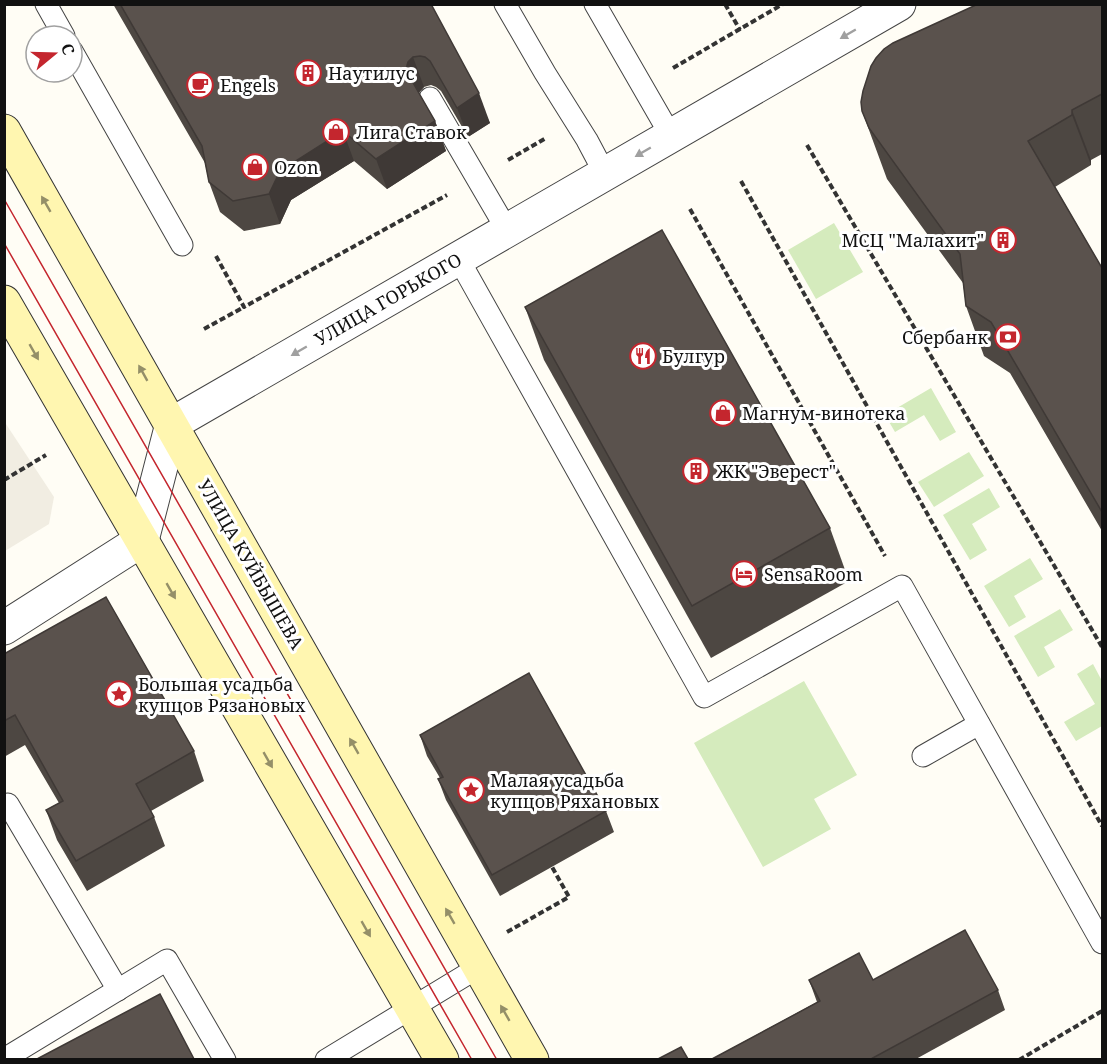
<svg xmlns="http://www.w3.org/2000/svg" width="1107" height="1064" font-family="'Noto Serif',serif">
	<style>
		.green { fill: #d5ebbd }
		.plaza { fill: #f1ede2 }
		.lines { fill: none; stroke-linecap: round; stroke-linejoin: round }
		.lane-casing { stroke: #444; stroke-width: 23 }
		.street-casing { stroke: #444; stroke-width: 35 }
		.secondary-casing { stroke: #333; stroke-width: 35 }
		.path { stroke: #333; stroke-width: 4; stroke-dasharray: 6 3; stroke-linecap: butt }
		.lane { stroke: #fff; stroke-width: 21 }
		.street { stroke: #fff; stroke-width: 33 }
		.secondary { stroke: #fff6b0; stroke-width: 33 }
		.tram { stroke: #c4262e; stroke-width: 1.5 }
		.wall { fill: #4d4742 }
		.shaded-wall { fill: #3f3936 }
		.building { fill: #5a524d; stroke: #3f3936; stroke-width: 1.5 }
		.oneway { fill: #a0a0a0 }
		.oneway2 { fill: #948f68 }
		.labels { text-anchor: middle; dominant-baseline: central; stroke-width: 6; stroke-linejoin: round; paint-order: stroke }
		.poi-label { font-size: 18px; fill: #111; stroke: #fff; text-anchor: start }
		.street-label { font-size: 18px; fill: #111; stroke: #fff }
	</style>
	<rect width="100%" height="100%" fill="#fffdf5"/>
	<!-- green -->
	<g class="green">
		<path d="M834,223L863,272L816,299L788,250Z"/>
		<path d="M931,388L956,432L940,441L924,415L895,432L885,415Z"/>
		<path d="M969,452L984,476L934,507L918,482Z"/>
		<path d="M989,488L1000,507L972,524L987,550L970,560L943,515Z"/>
		<path d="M1030,558L1043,579L1014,596L1026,617L1009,627L984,586Z"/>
		<path d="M1060,609L1073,630L1044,647L1055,667L1038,677L1014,636Z"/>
		<path d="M1093,664L1102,681V726L1076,741L1064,722L1095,704L1077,674Z"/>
		<path d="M804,681L857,775L814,799L831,829L763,867L694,743Z"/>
	</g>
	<!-- plaza -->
	<path class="plaza" d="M4,421L54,497L49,524L5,551Z"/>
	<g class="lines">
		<!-- lane casing -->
		<g class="lane-casing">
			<g id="lane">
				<path d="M46,4L64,36"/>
				<path d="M505,4L545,73L587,140L605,174"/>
				<path d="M595,4L671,136"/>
				<path d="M72,51L182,245"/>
				<path d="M430,98L507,230"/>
				<path d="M458,258L704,697L902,586L1102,943"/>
				<path d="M923,756L979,724"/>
				<path d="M4,806L8,804L118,990"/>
				<path d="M4,1059L167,960L225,1060"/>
				<path d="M326,1060L479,967"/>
			</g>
		</g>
		<!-- street casing -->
		<g class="street-casing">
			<path id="street" d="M4,628L142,540L172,424L899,4"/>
		</g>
		<!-- secondary casing -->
		<g class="secondary-casing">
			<g id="secondary">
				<path d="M4,131L532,1060"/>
				<path d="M4,302L442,1060"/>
			</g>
		</g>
		<!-- path -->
		<g class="path">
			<path d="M725,4L740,30"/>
			<path d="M673,68L783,4"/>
			<path d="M807,145L1102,647"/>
			<path d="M508,160L546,138"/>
			<path d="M741,181L1102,826"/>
			<path d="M690,209L885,556"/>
			<path d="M216,256L244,307L447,195"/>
			<path d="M204,329L244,307"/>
			<path d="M4,480L46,455"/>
			<path d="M507,932L569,897L552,867"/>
			<path d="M1019,1060L1102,1011"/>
		</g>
		<!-- lane -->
		<use href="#lane" class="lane"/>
		<!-- street -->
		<use href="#street" class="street"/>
		<!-- secondary -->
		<use href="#secondary" class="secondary"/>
		<!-- tram -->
		<g class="tram">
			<path d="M4,199L497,1060"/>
			<path d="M4,243L472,1060"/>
		</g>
	</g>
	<!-- wall -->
	<g class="wall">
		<path d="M113,4H431L490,123L468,137L441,91L436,87L431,85L424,87L419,93L435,121L446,151L387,189L354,161L291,200L280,224L244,231L220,212L209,182L205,163Z"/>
		<path d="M1102,4V154L1091,160V165L1055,187L1102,268V531L1010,373L984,356L966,306L963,283L887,179L862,111Z"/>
		<path d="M525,307L830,528L849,581L711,658L544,360Z"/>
		<path d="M4,654L194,751L204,781L151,811L154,817L165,846L87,891L57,840L46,810L59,803L25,745L4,757Z"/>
		<path d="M420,735L606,811L614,832L500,896L446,800L438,779L440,778L427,756Z"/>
		<path d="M809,980H873L998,990L1005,1010L916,1059H712L817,1002Z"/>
	</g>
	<!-- shaded-wall -->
	<g class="shaded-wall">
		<path d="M413,57L424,87L419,92L408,74L406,69L408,62Z"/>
		<path d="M479,93L490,123L468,137L457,108Z"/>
		<path d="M1072,110L1091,160V165L1072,115Z"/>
		<path d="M435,121L446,151L387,189L376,159Z"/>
		<path d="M343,131L354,161L291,200L280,224L269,194L280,171Z"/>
	</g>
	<!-- building -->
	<g class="building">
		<path d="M120,4H431L479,93L457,108L430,61L425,57L420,56L413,57L408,62L406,69L408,74L435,121L376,159L343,131L280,171L269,194L233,201L209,182L202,146Z"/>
		<path d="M978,4H1102V94L1072,110V115L1028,141L1102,268V512L991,322L966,306L960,254L869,128L862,111L861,102L863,91L871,66L876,58L884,49L893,43Z"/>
		<path d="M662,230L830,528L692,606L525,307Z"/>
		<path d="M106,597L194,751L136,784L154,817L76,861L46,810L63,801L15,715L4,721V654Z"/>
		<path d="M529,673L606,811L492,875L438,779L443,777L420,735Z"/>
		<path d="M965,930L998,990L871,1059H712L820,1001L809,980L859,953L873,980Z"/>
		<path d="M160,994L194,1059H37Z"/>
		<path d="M681,1047L688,1059H658Z"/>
	</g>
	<!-- one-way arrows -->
	<defs><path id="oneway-solid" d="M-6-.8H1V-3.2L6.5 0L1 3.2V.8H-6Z" transform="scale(1.5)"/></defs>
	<g class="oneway">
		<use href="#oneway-solid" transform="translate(848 34) rotate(150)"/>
		<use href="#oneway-solid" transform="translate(643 152) rotate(150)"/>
		<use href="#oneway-solid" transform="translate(299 351) rotate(150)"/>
	</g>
	<g class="oneway2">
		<use href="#oneway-solid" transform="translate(46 204) rotate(-120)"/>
		<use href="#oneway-solid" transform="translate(34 352) rotate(60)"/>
		<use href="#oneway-solid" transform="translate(143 373) rotate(-119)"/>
		<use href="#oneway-solid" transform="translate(171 591) rotate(60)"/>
		<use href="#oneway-solid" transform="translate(354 746) rotate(-120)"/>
		<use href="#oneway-solid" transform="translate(268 760) rotate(60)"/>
		<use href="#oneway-solid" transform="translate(450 916) rotate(-120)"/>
		<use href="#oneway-solid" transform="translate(366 929) rotate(60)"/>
		<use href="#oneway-solid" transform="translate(505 1013) rotate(-120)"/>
	</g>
	<!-- icons -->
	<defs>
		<g id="building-ring" transform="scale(1.35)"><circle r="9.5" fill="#fff" stroke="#c4262e" stroke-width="1.5"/><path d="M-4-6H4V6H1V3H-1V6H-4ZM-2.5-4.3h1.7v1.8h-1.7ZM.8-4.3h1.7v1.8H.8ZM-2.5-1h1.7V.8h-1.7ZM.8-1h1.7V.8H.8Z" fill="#c4262e"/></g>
		<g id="cafe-ring" transform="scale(1.35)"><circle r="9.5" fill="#fff" stroke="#c4262e" stroke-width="1.5"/><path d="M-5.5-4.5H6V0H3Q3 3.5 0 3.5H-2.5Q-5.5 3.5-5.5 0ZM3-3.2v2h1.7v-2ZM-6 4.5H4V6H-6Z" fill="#c4262e"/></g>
		<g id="shop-ring" transform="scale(1.35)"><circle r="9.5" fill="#fff" stroke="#c4262e" stroke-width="1.5"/><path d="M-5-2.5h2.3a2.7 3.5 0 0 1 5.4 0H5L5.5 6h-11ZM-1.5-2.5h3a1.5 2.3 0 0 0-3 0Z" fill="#c4262e"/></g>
		<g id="bank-ring" transform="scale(1.35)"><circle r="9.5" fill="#fff" stroke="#c4262e" stroke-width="1.5"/><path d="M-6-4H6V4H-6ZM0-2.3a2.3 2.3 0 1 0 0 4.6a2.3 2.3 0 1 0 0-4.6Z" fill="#c4262e"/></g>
		<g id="restaurant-ring" transform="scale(1.35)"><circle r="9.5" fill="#fff" stroke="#c4262e" stroke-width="1.5"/><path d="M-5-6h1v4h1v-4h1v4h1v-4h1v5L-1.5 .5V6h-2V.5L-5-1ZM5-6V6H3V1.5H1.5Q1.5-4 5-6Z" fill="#c4262e"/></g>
		<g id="hotel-ring" transform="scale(1.35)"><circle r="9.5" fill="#fff" stroke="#c4262e" stroke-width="1.5"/><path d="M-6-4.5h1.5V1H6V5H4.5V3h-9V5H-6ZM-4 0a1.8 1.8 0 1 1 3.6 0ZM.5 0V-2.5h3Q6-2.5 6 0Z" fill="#c4262e"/></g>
		<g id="sight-ring" transform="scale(1.35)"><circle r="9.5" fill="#fff" stroke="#c4262e" stroke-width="1.5"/><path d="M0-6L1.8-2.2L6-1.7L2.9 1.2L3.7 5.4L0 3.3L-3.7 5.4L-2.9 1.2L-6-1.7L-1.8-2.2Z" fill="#c4262e"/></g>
	</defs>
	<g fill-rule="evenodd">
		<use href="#building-ring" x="308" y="73"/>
		<use href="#cafe-ring" x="200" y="85"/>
		<use href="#shop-ring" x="336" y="132"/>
		<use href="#shop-ring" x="255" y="167"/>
		<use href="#building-ring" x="1003" y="240"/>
		<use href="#bank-ring" x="1008" y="337"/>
		<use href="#restaurant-ring" x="643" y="356"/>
		<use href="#shop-ring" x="723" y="413"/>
		<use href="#building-ring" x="696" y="471"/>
		<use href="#hotel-ring" x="744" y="574"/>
		<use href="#sight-ring" x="119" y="694"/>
		<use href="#sight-ring" x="471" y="790"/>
	</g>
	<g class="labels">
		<!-- poi labels -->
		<g class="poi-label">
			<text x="328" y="73">Наутилус</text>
			<text x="220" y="85">Engels</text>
			<text x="356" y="132">Лига Ставок</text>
			<text x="274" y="167">Ozon</text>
			<text x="984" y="240" text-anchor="end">МСЦ "Малахит"</text>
			<text x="988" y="337" text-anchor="end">Сбербанк</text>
			<text x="662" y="356">Булгур</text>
			<text x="742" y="413">Магнум-винотека</text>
			<text x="716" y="471">ЖК "Эверест"</text>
			<text x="764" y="574">SensaRoom</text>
			<text x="138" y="684">Большая усадьба<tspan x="138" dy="21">купцов Рязановых</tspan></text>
			<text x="490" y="780">Малая усадьба<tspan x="490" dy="21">купцов Ряхановых</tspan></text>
		</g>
		<!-- street labels -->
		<g class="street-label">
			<text transform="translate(388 299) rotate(-30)">УЛИЦА ГОРЬКОГО</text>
			<text transform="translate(251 564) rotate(60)">УЛИЦА КУЙБЫШЕВА</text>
		</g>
	</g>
	<!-- border -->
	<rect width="1107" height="1064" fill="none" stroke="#111111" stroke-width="12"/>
	<!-- north arrow -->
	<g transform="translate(54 54) rotate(71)"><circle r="28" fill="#ffffff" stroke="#a0a0a0" stroke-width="1.5"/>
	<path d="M0-4.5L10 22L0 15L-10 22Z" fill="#c4262e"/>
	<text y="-9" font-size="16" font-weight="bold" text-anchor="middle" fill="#111111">С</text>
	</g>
</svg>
